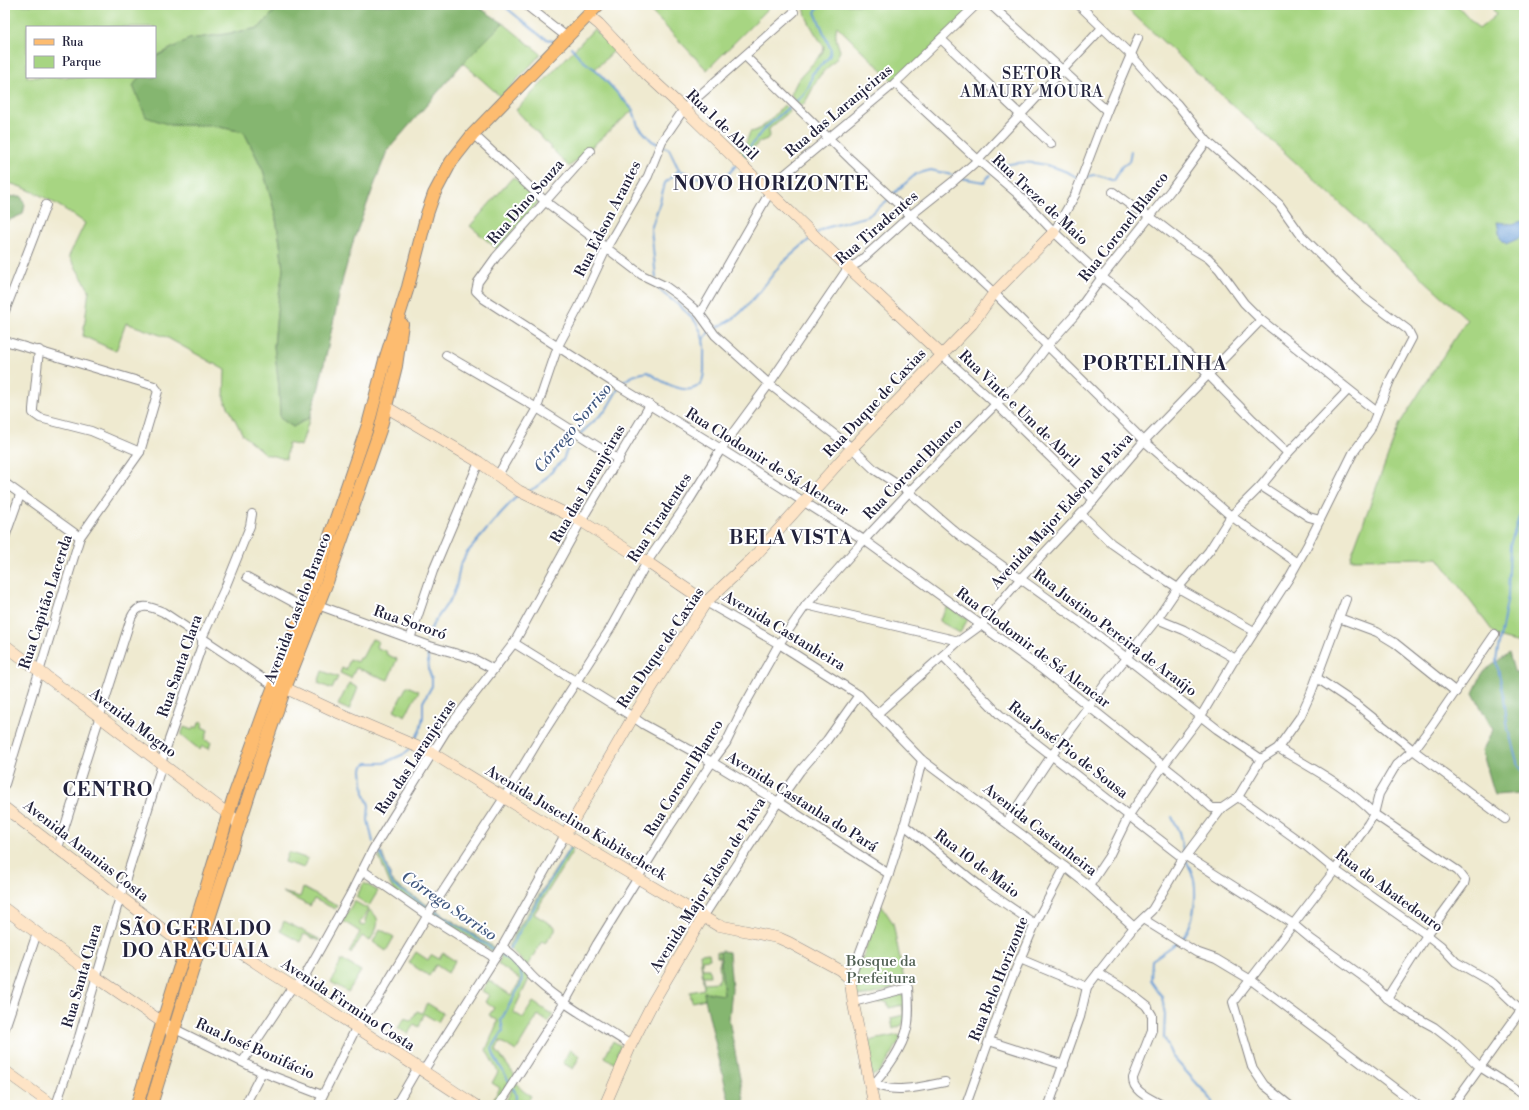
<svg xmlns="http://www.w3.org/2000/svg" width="1529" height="1110" font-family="'Libre Bodoni',serif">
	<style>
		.green { fill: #a7d582; stroke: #647c5e }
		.forest { fill: #85b670; stroke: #546c56 }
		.water { fill: #699dd5; stroke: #466088 }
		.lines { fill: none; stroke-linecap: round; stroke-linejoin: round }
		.stream { stroke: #699dd5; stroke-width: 2 }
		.street-casing { stroke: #888686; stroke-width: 10 }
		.secondary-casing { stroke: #888686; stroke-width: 12 }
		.primary-casing { stroke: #888686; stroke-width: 14 }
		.street { stroke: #fff; stroke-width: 8 }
		.secondary { stroke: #fee4c6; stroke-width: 11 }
		.primary { stroke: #fdbc70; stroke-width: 12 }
		.labels { text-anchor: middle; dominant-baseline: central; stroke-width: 4; stroke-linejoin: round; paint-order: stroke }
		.street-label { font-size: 15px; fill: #22223b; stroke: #fff }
		.park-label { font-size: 15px; fill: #516154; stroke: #fff }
		.neighbourhood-label { font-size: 16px; letter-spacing: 1px; fill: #22223b; stroke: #fff }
		.water-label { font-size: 16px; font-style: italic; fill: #425980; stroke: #fff }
		.district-label { font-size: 19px; font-weight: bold; letter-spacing: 1px; fill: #22223b; stroke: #fff }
	</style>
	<rect width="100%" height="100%" fill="#fff"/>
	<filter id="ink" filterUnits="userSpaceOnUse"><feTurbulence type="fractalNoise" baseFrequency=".025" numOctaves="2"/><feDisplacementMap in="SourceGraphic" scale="8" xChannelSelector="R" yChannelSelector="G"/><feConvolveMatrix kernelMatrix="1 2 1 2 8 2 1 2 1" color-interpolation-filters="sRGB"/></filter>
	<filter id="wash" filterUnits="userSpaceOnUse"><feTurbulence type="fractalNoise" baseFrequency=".012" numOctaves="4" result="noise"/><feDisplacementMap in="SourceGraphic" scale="16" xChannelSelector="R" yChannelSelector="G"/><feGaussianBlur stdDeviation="0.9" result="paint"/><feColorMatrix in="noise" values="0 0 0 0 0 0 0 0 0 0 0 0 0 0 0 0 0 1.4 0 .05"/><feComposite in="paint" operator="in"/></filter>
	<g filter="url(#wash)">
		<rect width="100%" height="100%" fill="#efead0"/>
		<!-- green -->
		<g class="green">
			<path d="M5,5H280L259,28L220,35L189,39L155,57V27H27V77H139L170,125H209L244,132L263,170L275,213L280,243L283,270L278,302L274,346L279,387L280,418L293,427L310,417L301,446L288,443L286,459L265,454L243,435L224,399L225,370L166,337L126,323L116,351L83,336L89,290L69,256L85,223C61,206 34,189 5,182Z"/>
			<path d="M645,5H772L707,70Z"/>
			<path d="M805,5H977L895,83L837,26C834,35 837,42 840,51C834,66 823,69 817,80C812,89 809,97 803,105H799L792,97L791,94L798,80L823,52L824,47C818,37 802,16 805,5Z"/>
			<path d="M1123,5H1457L1479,29L1496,15L1491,5H1524V646L1520,643L1497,637L1438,558L1350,559L1400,423L1467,319Z"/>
			<path d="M503,23L541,54L501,97L463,63Z"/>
			<path d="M594,29L615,50L595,69L633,110L569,167L516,110Z"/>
			<path d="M784,105L789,110V112L769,129V136L767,139L759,142L746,157L742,160L738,154L746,143L750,132C763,131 775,114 784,105Z"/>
			<path d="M513,177L540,200L497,249L470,226Z"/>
			<path d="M947,607L968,619L960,633L939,621Z"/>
			<path d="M372,639L378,641L376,647L387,652L386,654L397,659L388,680L356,668L351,678L340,673L342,668L346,670L350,659L357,662L359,658H362Z"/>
			<path d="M322,671L338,677L332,689L318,683Z"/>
			<path d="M349,683L358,688L349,710L338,705Z"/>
			<path d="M407,686L419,691L405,716L394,710Z"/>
			<path d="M200,721L203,722L202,727L208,730L205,740L211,742L209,749L202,746L200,750L181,735L184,727L192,730L194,727L197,728Z"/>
			<path d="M570,847L572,848V852L534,914L555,927V931L545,943L542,941L527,966L508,946L517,930Z"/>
			<path d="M288,852L308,859L304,868L285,862Z"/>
			<path d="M382,853L392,880L396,885L503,953C512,953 528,971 529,979L513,1012L523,1018L533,1002L553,1015L548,1022L538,1015L516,1051L500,1041L496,1050L514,1074C515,1085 522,1091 531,1096L525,1105H504L512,1089L505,1085L506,1088L496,1105H490L500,1088L492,1083L498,1072L486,1050L498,1021L489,1015L494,1008L485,1002L489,995L482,991L488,980L511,995L521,980L498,964L501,957L393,890L390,884L379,857Z"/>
			<path d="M364,883L378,891L369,906L356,897Z"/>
			<path d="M303,888L337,906L335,909L314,899L310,906L282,892L300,897Z"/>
			<path d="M354,901L368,909L363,919L360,921V925L364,926L366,924L365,920L369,910C384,919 376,929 370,941L362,936L351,953L349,952L360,932L343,921Z"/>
			<path d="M881,905L893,923L904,980C899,989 865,998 855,995L854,984L856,977Z"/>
			<path d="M284,921L319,939V941L304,934L300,942L280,931Z"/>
			<path d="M380,929L394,937L386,951L373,942Z"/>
			<path d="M416,952L428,960L432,955L439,959L443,953L455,961L448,973L436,965L429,976L409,963Z"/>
			<path d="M717,952H720L724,996L704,992L705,999L692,1002L690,992L704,989L700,954L709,953L710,959L702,960V969H709L710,976H703V983L718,982V979H720L719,964H720V957H717Z"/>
			<path d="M342,960L361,971L348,992L331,982L337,973L335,972Z"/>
			<path d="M899,995L905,996L906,1015L902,1025L893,1029L891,1018L904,1015L902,1005L889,1008L887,1002L879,1003L878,1000Z"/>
			<path d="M427,1003L443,1013L438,1022L424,1014L419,1027L414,1024L408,1034L398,1028L405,1018L411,1021L417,1011L422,1013Z"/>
			<path d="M898,1035L901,1037C896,1047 883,1073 872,1076L865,1043L873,1040Z"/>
			<path d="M613,1041L621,1046L617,1053L622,1056L617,1065L605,1057Z"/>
			<path d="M570,1049L580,1056L573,1069L563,1063Z"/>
		</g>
		<!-- forest -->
		<g class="forest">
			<path d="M280,5H475L503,23L463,63L387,151L354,239L343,278L319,387L310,417L293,427L280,418L279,387L274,346L278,302L283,270L280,243L275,213L263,170L244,132L209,125H170L146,117L133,86L139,77H155V57L189,39L220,35L259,28Z"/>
			<path d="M21,196L25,205L23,214L5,222V197Z"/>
			<path d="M1509,653L1514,671L1524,678V796L1521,793L1495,795L1482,751L1493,730L1473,693L1483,672Z"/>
			<path d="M722,951L729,952L732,989L729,1020L745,1105H730L705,999L704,992L724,995L720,952Z"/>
		</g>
		<!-- water -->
		<path class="water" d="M1522,221L1524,223C1524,239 1519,238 1506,244L1500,238L1497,222L1512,224Z"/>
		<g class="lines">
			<!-- stream -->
			<g class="stream">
				<path d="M503,5L542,37L555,42"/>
				<path d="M571,47L583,61L596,70L633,110L638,126L652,141L658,144"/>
				<path d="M795,102C805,95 811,86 812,74L829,57L831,50L815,12L820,5"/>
				<path d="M662,146L669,149L679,170"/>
				<path d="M740,160L762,131L791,105"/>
				<path d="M679,170L693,176L716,182L725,178L736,165"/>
				<path d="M993,171C1017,155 1056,164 1078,178"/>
				<path d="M961,178L984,182L990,175"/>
				<path d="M1084,179C1095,171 1102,177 1114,181L1122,166L1129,162L1131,151"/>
				<path d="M892,195L916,174L931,170L956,176"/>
				<path d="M817,233L825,228L868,216L889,199"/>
				<path d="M656,278L651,229L659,205L665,183L679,170"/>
				<path d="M713,330L734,318L741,312L757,295L781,264L811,238"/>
				<path d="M704,339L709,332"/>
				<path d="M620,385C627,378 638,373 648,372C659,380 691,401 702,381C705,374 704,367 704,360C705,347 704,335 697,324C692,316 683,309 676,303C668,296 660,293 656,284"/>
				<path d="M580,434L606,410L618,389"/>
				<path d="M529,491L538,486L563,460L566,452L577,437"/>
				<path d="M1524,507L1519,517L1510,545L1508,596L1496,660L1503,691L1508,729L1518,765L1524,772"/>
				<path d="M426,641L433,624L452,597L456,587L460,566L466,554L500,514L518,495"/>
				<path d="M414,742L420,730L423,717V702L432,686V679L429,671L427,648"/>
				<path d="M1172,817L1179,832L1184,854"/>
				<path d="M373,842L368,820L369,805L364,793L362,770L363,766L367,763H384L404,754L411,748"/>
				<path d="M376,848L381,854L393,885L429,908"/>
				<path d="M433,910L496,951"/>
				<path d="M1180,940C1194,929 1197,897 1194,880C1193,874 1189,866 1186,860"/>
				<path d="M1177,943L1152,960L1151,981L1162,997L1165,1015L1164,1037L1172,1056L1211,1099L1213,1105"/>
				<path d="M509,949L570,848"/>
				<path d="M500,953L519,969L523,980L501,1020L503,1031L492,1048L494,1056L510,1083"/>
				<path d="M513,1105C517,1099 517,1095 513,1088"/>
			</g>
		</g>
	</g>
	<g filter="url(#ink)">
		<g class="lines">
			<!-- street casing -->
			<g class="street-casing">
				<g id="street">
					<path d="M526,5L567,37"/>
					<path d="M991,5L1107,111"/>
					<path d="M1079,5L1131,55L1161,89L1177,104L1207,141L1279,204L1301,235L1346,280L1368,300L1408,330L1412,338L1391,378L1370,430L1353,453L1307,546L1289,578L1244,648L1233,662L1201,716L1163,766L1129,815L1109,856L1089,886"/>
					<path d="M941,39L1051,144"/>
					<path d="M745,56L851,160L994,293L1144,441L1231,516L1297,563"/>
					<path d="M895,83L978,160L1019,195L1054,232L1102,277L1136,304L1184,350L1253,420L1288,453"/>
					<path d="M473,134L546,202L642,275L665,286L679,296L699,313L715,335L769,384L852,448L875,470L909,492L958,534L1082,623L1217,729L1261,759"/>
					<path d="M590,151L496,257L478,282L476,291L484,299L617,385L721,449L864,540L1043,670L1180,779L1212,808H1222"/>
					<path d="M1113,192L1133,207L1149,216L1188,246L1208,258L1219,269L1244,303L1261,320L1377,412"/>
					<path d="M1054,232L1075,195L1107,111L1138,38"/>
					<path d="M5,311L46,205"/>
					<path d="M699,313L702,310L770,192L784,175L895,83L976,5"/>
					<path d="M5,341L148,384L154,386L158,391L140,452L80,537L5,784"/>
					<path d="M39,350L33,409V413L40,418L91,431L140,452"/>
					<path d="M446,355L537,408L619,460"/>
					<path d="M942,355L996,404L1094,500"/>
					<path d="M498,475L537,408L558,346L579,307L607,247L648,176L662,141L684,109L794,12"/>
					<path d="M5,483L80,537"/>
					<path d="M1261,486L1309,517L1320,520"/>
					<path d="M1081,514L1111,543L1145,567L1178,588L1254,631"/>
					<path d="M5,537L20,495"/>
					<path d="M247,577L304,608"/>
					<path d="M706,602L779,644L859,695L922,760L1065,867L1089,886L1134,927"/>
					<path d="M318,605L430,646L472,658L493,669"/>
					<path d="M806,605L959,641"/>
					<path d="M1339,618L1377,632L1395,643L1456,692"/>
					<path d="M1157,619L1184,630L1236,659"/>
					<path d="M410,639L433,571L479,462"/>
					<path d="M514,643L633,717L643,724L712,762L778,802L889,874"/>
					<path d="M943,656L1000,715L1183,858"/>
					<path d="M1317,678L1357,705L1413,750L1505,819"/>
					<path d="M877,714L959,641L981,625L1021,578L1094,500L1144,441L1261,320"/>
					<path d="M1278,748C1311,768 1347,786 1374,814L1458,871L1465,880L1464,884L1427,935L1387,998"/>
					<path d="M1238,797L1306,846L1335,870L1427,935L1441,946L1456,962L1493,983L1524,1013"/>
					<path d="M1007,822L1052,755L1106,683L1157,619L1178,588L1209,551L1231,516L1261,486L1288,453L1348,390"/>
					<path d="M904,825L981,887L1035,924"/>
					<path d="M58,848L131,618C138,602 150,606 163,612L274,686"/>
					<path d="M1186,856L1293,924L1311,939L1372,983L1387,998L1403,1010L1434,1027L1457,1045L1480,1067L1524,1095"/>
					<path d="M362,870L428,916L495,958"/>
					<path d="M703,917L778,802L800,771L827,740L859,695"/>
					<path d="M1143,919L1196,952L1216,959L1251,980L1417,1105"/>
					<path d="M502,947C519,957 524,970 537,981C563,1005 602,1026 631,1045"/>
					<path d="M1020,959L1087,987"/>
					<path d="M1098,973L1126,990L1148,1007"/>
					<path d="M850,979L889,874L912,800L922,760"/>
					<path d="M853,1002L908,988C909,1002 910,1016 907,1029C901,1051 885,1072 870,1088"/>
					<path d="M1147,1007L1152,1015V1030L1133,1078C1132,1092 1152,1099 1162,1105"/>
					<path d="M5,1028L37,933"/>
					<path d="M175,1029L262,1072L322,1095"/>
					<path d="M989,1041L1064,1065"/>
					<path d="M243,1061L293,986L302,981L350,895L373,849L446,731L514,643L581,521L650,405"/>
					<path d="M874,1083C891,1095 925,1086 945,1082"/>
					<path d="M56,1105L79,1037L117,907L160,771L163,757L202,645V638L225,588L250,526L252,514"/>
					<path d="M245,1105L262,1072"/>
					<path d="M318,1105L356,1028L377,1000L432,908L504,798L538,741L610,629L647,562L687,504L721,449L769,384L848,268L858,263L911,215L955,180L978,160L1102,28"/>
					<path d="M396,1105L417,1069L426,1067L502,947L565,835"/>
					<path d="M499,1105L565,1002L597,944L668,829L712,762L726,743L743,708L779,644L806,605L864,540L909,492L996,404L1024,377L1048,345L1074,316L1102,277L1171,190L1207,141"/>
					<path d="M966,1105L1007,990L1035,924L1065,867"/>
					<path d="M1049,1105L1080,1017L1087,987L1134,927L1152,910L1183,858L1186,856L1222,808L1238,797L1261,759L1278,748L1300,717L1311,693L1346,599"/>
					<path d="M1289,1105L1264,1085L1252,1067L1233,1002L1335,870L1368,824L1374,814L1379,794L1396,765L1416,747L1431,727L1495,634"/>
					<path d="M1453,1105L1524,1006"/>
				</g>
			</g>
			<!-- secondary casing -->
			<g class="secondary-casing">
				<g id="secondary">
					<path d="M588,15L599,24L646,74L684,109L818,239L942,355"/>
					<path d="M386,407L479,462L519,491L581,521L647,562L706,602"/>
					<path d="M5,645L228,814L236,820L239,828"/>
					<path d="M285,688L339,713L432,753L565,835L717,925L779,938L790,943L840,970L850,979L853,1002L874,1105"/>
					<path d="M5,808L174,938L188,945"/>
					<path d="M565,835L633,717L706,602L753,558L852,448L972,324L994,293L1054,232"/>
					<path d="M5,909L96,977L168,1026L171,1032L172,1037"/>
					<path d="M203,937C227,940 252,961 273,974C341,1016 407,1061 475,1105"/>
					<path d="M5,1071L52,1105"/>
					<path d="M605,1105L631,1045L653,1002L703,917"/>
				</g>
			</g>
			<!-- primary casing -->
			<g class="primary-casing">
				<g id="primary">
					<path d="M193,932L233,799L266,707L316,577L368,425L385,360L408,287L427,214L434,194L451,162L473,134L598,5"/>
					<path d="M203,937L264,748L285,688L327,582L380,430L396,366L402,324"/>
					<path d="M137,1105L179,969L188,945"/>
					<path d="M151,1105L199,949"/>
				</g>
			</g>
			<!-- street -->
			<use href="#street" class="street"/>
			<!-- secondary -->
			<use href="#secondary" class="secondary"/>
			<!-- primary -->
			<use href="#primary" class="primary"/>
		</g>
	</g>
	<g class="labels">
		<!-- street labels -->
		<g class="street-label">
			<text transform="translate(839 111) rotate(-40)">Rua das Laranjeiras</text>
			<text transform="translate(722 125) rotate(44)">Rua 1 de Abril</text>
			<text transform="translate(1040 200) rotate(43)">Rua Treze de Maio</text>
			<text transform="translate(526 202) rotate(-49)">Rua Dino Souza</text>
			<text transform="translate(608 219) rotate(-63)">Rua Edson Arantes</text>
			<text transform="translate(1124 227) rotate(-52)">Rua Coronel Blanco</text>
			<text transform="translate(877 228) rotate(-41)">Rua Tiradentes</text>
			<text transform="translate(875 403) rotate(-47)">Rua Duque de Caxias</text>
			<text transform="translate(1019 409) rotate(44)">Rua Vinte e Um de Abril</text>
			<text transform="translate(767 462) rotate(32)">Rua Clodomir de Sá Alencar</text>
			<text transform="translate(913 469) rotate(-46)">Rua Coronel Blanco</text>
			<text transform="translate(588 484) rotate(-60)">Rua das Laranjeiras</text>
			<text transform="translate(1062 511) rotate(-48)">Avenida Major Edson de Paiva</text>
			<text transform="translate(660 518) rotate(-57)">Rua Tiradentes</text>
			<text transform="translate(46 602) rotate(-72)">Rua Capitão Lacerda</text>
			<text transform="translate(298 608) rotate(-69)">Avenida Castelo Branco</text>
			<text transform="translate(410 623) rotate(19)">Rua Sororó</text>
			<text transform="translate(784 631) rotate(31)">Avenida Castanheira</text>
			<text transform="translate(1115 633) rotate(37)">Rua Justino Pereira de Araújo</text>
			<text transform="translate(661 648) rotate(-56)">Rua Duque de Caxias</text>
			<text transform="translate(1033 648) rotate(37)">Rua Clodomir de Sá Alencar</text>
			<text transform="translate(180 666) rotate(-71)">Rua Santa Clara</text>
			<text transform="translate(133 723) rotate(37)">Avenida Mogno</text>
			<text transform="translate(1068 750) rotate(38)">Rua José Pio de Sousa</text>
			<text transform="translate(416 757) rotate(-57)">Rua das Laranjeiras</text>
			<text transform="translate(684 778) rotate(-58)">Rua Coronel Blanco</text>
			<text transform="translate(802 802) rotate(32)">Avenida Castanha do Pará</text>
			<text transform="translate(576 823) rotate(31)">Avenida Juscelino Kubitscheck</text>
			<text transform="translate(1040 830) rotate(38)">Avenida Castanheira</text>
			<text transform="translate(86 851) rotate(38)">Avenida Ananias Costa</text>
			<text transform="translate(977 864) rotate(37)">Rua 10 de Maio</text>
			<text transform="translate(708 885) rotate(-58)">Avenida Major Edson de Paiva</text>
			<text transform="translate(1389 891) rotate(36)">Rua do Abatedouro</text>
			<text transform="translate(82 976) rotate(-74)">Rua Santa Clara</text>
			<text transform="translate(999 979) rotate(-68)">Rua Belo Horizonte</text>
			<text transform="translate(348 1005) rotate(33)">Avenida Firmino Costa</text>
			<text transform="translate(255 1049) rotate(24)">Rua José Bonifácio</text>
		</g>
		<!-- park labels -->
		<g class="park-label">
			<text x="881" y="961">Bosque da<tspan x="881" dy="17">Prefeitura</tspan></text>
		</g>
		<!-- neighbourhood labels -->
		<g class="neighbourhood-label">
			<text x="1032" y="74">SETOR<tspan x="1032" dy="18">AMAURY MOURA</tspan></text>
		</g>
		<!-- water labels -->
		<g class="water-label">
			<text transform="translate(573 428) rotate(-50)">Córrego Sorriso</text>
			<text transform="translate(449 906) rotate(34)">Córrego Sorriso</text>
		</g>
		<!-- district labels -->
		<g class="district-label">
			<text x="771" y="184">NOVO HORIZONTE</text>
			<text x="1155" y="364">PORTELINHA</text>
			<text x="791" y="538">BELA VISTA</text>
			<text x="108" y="790">CENTRO</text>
			<text x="196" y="929">SÃO GERALDO<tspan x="196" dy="22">DO ARAGUAIA</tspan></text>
		</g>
	</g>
	<!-- margin -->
	<rect width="1529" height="1110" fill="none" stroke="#fff" stroke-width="20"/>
	<!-- legend -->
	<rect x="26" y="26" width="130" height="52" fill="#ffffff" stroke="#a7a7b1"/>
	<rect x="34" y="39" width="20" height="6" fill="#fdbc70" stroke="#a7a7b1"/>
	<text x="62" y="46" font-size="12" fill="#22223b">Rua</text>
	<rect x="34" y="56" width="20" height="12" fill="#a7d582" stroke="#a7a7b1"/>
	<text x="62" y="66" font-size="12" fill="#22223b">Parque</text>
</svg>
